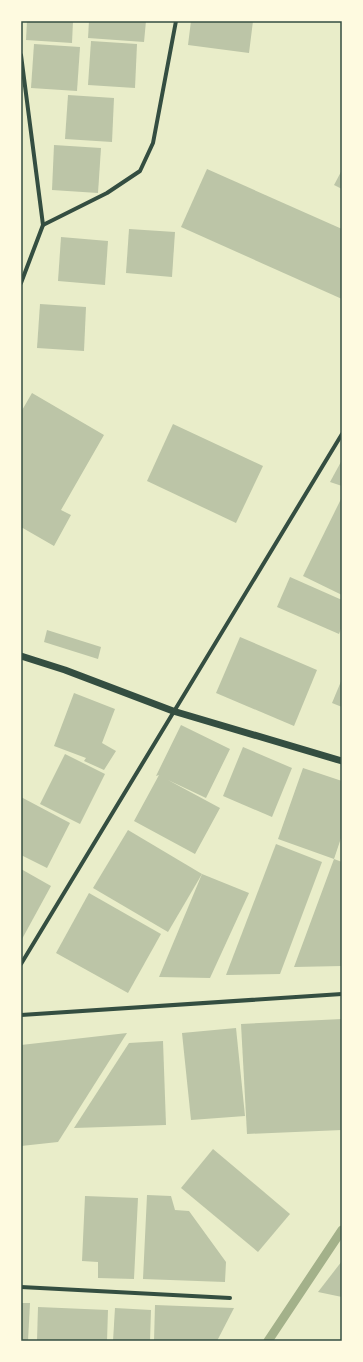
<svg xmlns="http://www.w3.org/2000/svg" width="363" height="1362" font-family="Inter,sans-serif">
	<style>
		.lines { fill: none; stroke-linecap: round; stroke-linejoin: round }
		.stream { stroke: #a3b18a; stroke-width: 9 }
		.building { fill: #bcc5a7 }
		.minor { stroke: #344e41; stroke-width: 4 }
		.tertiary { stroke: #344e41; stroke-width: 7 }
		.neatline { fill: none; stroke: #344e41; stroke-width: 1.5 }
	</style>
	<rect width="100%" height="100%" fill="#e9edc9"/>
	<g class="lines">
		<!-- stream -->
		<path class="stream" d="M268,1341L342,1230"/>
	</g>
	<!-- building -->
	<g class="building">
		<path d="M27,21H73L72,43L26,40Z"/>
		<path d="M89,21H146L144,42L88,38Z"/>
		<path d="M191,21H253L249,53L188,45Z"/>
		<path d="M91,41L137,44L135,88L88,85Z"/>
		<path d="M34,44L80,47L77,91L31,88Z"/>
		<path d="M68,95L114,98L112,142L65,139Z"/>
		<path d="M54,145L101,148L98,193L52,190Z"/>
		<path d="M207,169L342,229V299L181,227Z"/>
		<path d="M342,170V189L334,185Z"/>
		<path d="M129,229L175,232L172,277L126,273Z"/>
		<path d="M61,237L108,241L105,285L58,281Z"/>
		<path d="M40,304L86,307L84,351L37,348Z"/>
		<path d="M32,393L104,435L61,510L71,515L54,546L21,527V412Z"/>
		<path d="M173,424L263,466L236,523L147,481Z"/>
		<path d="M342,460V486L330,482Z"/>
		<path d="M342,497V595L303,576Z"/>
		<path d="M290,577L342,600V626L339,634L277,607Z"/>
		<path d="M47,630L101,647L98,659L44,642Z"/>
		<path d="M240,637L317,670L294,726L216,693Z"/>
		<path d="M342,679V707L332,703Z"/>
		<path d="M74,693L115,709L102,743L116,751L104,770L84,761L86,758L54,746Z"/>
		<path d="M181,725L230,749L206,798L168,780L220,808L195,854L134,821L159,775L156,776Z"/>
		<path d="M243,747L292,768L272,817L223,796Z"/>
		<path d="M65,754L105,774L80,824L40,804Z"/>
		<path d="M303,768L342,781V835L334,859L342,862V966L294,967L334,859L278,839Z"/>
		<path d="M21,797L70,823L47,868L21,855Z"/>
		<path d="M128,830L202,874L168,932L93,888Z"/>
		<path d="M276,844L322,862L280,974L226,975Z"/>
		<path d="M21,869L51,886L22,939L21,938Z"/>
		<path d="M202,874L249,893L210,978L159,977Z"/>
		<path d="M89,893L161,934L128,993L56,953Z"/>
		<path d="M342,1019V1130L247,1134L241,1024Z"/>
		<path d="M236,1028L245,1116L191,1120L182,1033Z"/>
		<path d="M127,1033L58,1142L21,1146V1045Z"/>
		<path d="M163,1041L166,1125L74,1128L129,1043Z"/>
		<path d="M213,1149L290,1214L258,1252L181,1188Z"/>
		<path d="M147,1195L171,1196L175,1210L189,1211L226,1262L225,1282L143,1279Z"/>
		<path d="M85,1196L138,1198L134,1279L98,1278V1262L82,1261Z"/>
		<path d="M342,1261V1297L318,1292Z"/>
		<path d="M21,1303H30L28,1341H21Z"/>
		<path d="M155,1305L234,1308L217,1341H154Z"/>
		<path d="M38,1307L108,1310L107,1341H37Z"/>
		<path d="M115,1308L151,1310L150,1341H113Z"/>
	</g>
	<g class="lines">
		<!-- minor -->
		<g class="minor">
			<path d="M21,55L43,225L21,283"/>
			<path d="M43,225L107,193L140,171L153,143L176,21"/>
			<path d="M21,964L342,434"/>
			<path d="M21,1015L342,994"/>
			<path d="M21,1287L230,1298"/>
		</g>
		<!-- tertiary -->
		<path class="tertiary" d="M21,656L65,670L173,711L342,761"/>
	</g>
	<!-- border -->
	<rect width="363" height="1362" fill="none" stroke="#fefae0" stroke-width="44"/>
	<rect x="22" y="22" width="319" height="1318" class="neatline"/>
</svg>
